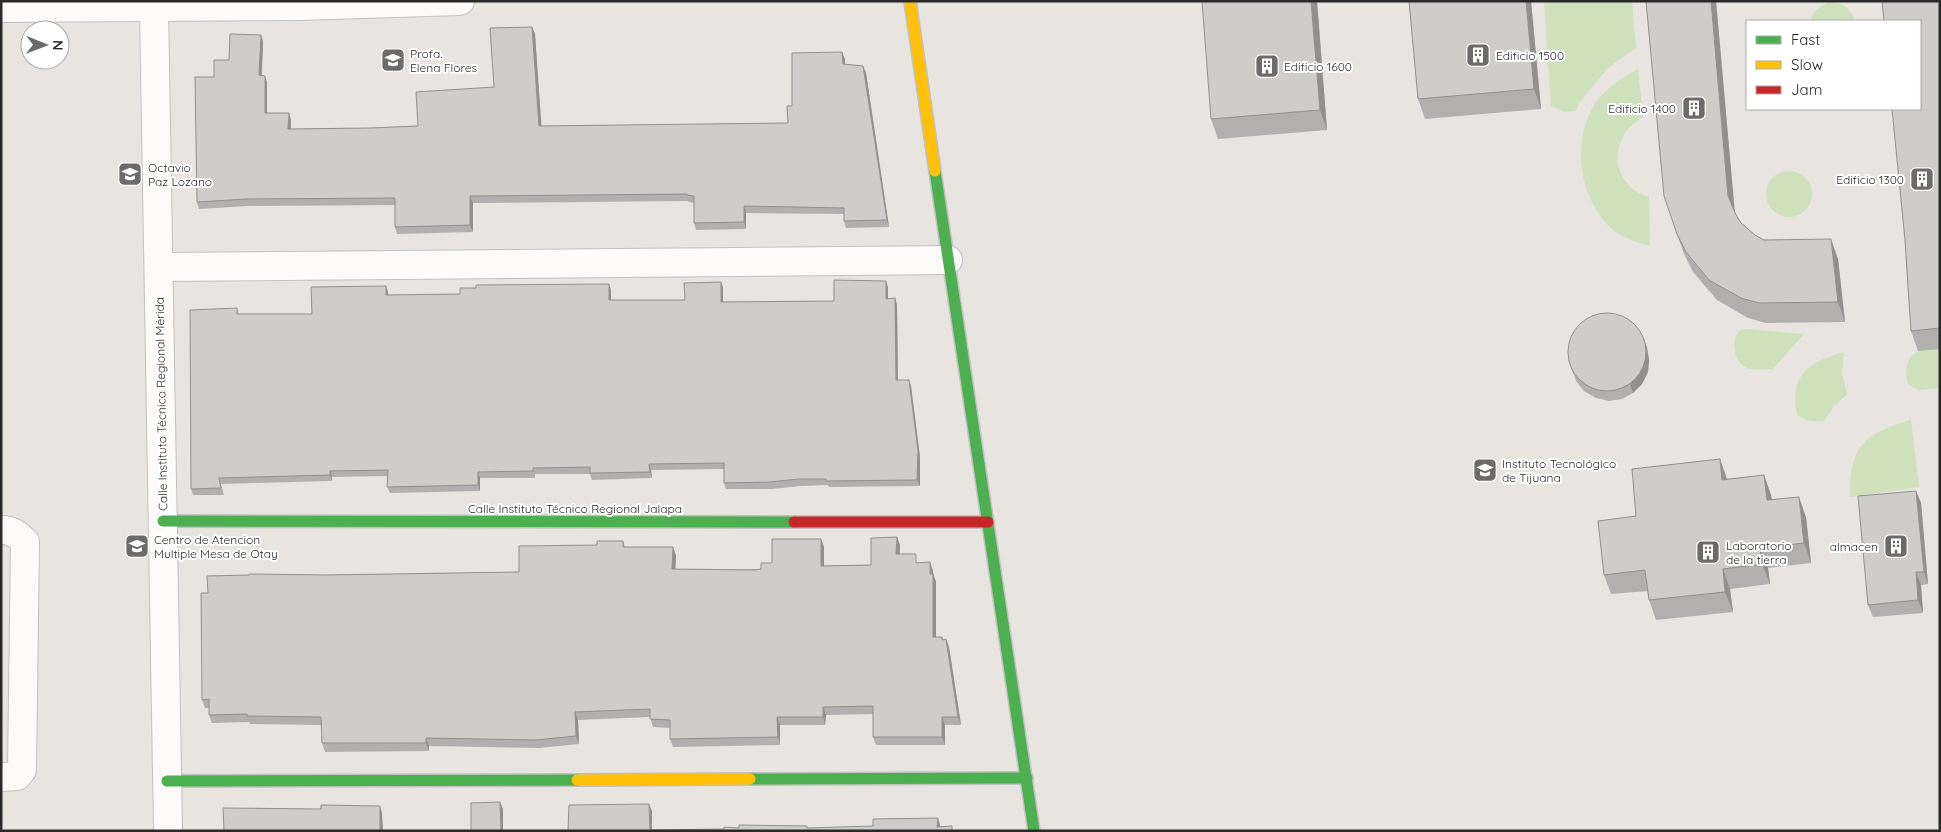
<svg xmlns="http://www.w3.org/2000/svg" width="1941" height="832" font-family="Quicksand,sans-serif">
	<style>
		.green { fill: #cee0bc }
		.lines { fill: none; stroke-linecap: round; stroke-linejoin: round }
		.street-casing { stroke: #c2c1c1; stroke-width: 30 }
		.fast-casing { stroke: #c2c1c1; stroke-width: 14 }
		.slow-casing { stroke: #c2c1c1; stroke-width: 14 }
		.jam-casing { stroke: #c2c1c1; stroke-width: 14 }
		.street { stroke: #fcfbfa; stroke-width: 28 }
		.fast { stroke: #4caf50; stroke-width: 11 }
		.slow { stroke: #ffc107; stroke-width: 11 }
		.jam { stroke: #c62828; stroke-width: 11 }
		.wall { fill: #b2b0ae }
		.shaded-wall { fill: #91908d }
		.building { fill: #cfcdca; stroke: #91908d }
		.labels { text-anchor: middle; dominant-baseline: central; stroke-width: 4; stroke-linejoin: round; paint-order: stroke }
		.poi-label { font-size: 12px; fill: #2a2a2a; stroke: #fff; text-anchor: start }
		.street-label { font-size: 12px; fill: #2a2a2a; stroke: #fff }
	</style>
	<rect width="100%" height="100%" fill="#e8e4e0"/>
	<!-- green -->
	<g class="green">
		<path d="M1544,1H1632L1636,48L1608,68L1579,103L1576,111L1565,112L1551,106Z"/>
		<path d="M1832,2C1844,4 1851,9 1855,21H1810C1814,10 1820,5 1832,2Z"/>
		<path d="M1638,69L1643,117C1608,136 1609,185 1649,197L1650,246C1637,242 1622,238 1612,229C1578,198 1571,140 1596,102C1606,88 1623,77 1638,69Z"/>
		<circle cx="1789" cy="194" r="23"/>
		<path d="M1743,329H1747L1804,334L1773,369C1765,369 1753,371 1745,367C1733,360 1729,335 1743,329Z"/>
		<path d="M1940,349V388L1919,390L1908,384C1905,372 1905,357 1919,351C1924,348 1934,349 1940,349Z"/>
		<path d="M1844,352L1842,374L1847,394L1834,406L1824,421C1814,422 1805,421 1797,415C1790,373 1808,363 1844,352Z"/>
		<path d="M1911,420L1919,487L1850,497C1849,447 1864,433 1911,420Z"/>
	</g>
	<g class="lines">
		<!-- street casing -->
		<g class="street-casing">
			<g id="street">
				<path d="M1,8L299,6L460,1"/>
				<path d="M154,8L168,831"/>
				<path d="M159,267L948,260"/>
				<path d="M1,530C12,530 17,534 25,542L22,770L17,776L1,777"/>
			</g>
		</g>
		<!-- fast casing -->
		<g class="fast-casing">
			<g id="fast">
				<path d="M935,171L1034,831"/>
				<path d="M163,521L794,522"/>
				<path d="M750,779L1027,778"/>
				<path d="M167,781L577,780"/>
			</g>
		</g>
		<!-- slow casing -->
		<g class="slow-casing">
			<g id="slow">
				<path d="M910,1L935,171"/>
				<path d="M577,780L750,779"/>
			</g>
		</g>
		<!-- jam casing -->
		<g class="jam-casing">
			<path id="jam" d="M794,522H988"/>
		</g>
		<!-- street -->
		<use href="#street" class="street"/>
		<!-- fast -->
		<use href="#fast" class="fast"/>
		<!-- slow -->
		<use href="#slow" class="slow"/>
		<!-- jam -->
		<use href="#jam" class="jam"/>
	</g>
	<!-- wall -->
	<g class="wall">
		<path d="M1317,1L1327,130L1218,139L1211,119Z"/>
		<path d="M1531,1L1541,109L1425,119L1418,99Z"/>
		<path d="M1646,1H1716L1735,213L1736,215L1741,223L1755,235L1764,240L1838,259L1845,322L1766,323L1748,318L1717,300L1693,272L1684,254L1677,234Z"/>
		<path d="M1940,1V349L1918,351L1911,331L1905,240Z"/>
		<path d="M532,27L535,34L541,126L788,123L792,106L842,52L845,59V64L863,66L866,73L889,227L846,228L844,221V214L746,213V229L696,230L694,223V203L689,202L688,201L473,203V232L397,234L395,227V205L248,206L199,209L197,202L214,77L263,42L262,76L267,82V113L291,120V129L370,128L418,126L494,87Z"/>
		<path d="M886,281L888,288V299L895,298L897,305L898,380H909L911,386L920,457V486L829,487L828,485L801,486L772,489H726L724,483V469L651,470L652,478L592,480L590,474H535V478H480V491L390,493L387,487V476L332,477V481L221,484L224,495H193L191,489L237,308L239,314H312L388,292V295L460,294L611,290V300H685L721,282L723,288V302L834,301Z"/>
		<path d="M1644,339L1647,348L1649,360L1648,372L1642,384L1633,393L1622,399L1609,401L1596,398L1584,391L1576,381L1568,360Z"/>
		<path d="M1764,475L1771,495L1772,500L1806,517L1811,563L1768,568L1770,584L1730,589L1733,612L1656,620L1649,600L1648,591L1611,594L1604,575L1636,516L1727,479Z"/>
		<path d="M1916,491L1921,503L1928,584L1921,585L1923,613L1873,617L1868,605Z"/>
		<path d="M821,539L824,547V566L871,565L900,545V554L919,563L930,562L936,582V637H942L943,640L946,639L949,647L961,725H945V745H876L873,737V714L826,715L825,725H780V745L673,747L670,739V728L653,727L650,717L578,720L579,744L539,748L429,746V751L325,752L322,743L321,725L250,724L249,722L212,723L209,715V708H205L202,700L208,593L326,575L519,572L597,545L623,541L625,547L676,555L675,569H761L772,563Z"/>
	</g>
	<!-- shaded-wall -->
	<g class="shaded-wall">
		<path d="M1311,1H1317L1327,130L1320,110Z"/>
		<path d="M1526,1H1531L1541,109L1534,89Z"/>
		<path d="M1711,1H1716L1735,216L1728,196Z"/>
		<path d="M532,27L535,34L542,133L539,126Z"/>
		<path d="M261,35L263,42L261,82L259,75Z"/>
		<path d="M842,52L845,59V71L843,64Z"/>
		<path d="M863,66L866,73L889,227L887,220Z"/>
		<path d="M265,76L267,82V120L265,113Z"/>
		<path d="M289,113L291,120V136L288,129Z"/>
		<path d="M470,196L473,203V232L470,225Z"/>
		<path d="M744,206L746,213V229L744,222Z"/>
		<path d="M1831,239L1838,259L1845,322L1838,302Z"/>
		<path d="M886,281L888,288V305L886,299Z"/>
		<path d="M721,282L723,288V308L721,302Z"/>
		<path d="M609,284L611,290V306L609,300Z"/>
		<path d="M386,286L388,292V301L386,295Z"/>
		<path d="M895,298L897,305L898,386L896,380Z"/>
		<path d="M1644,339L1647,348L1649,360L1648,372L1642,384L1633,393L1630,384Z"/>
		<path d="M909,380L911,386L920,457V486L917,480Z"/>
		<path d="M1720,459L1727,479L1722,480Z"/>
		<path d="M649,464L651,470L652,478L650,472Z"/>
		<path d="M330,471L332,477V481L330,475Z"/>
		<path d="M478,472L480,478V491L478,485Z"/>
		<path d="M1764,475L1771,495L1774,520L1767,500Z"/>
		<path d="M1916,491L1921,503L1928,584L1924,572Z"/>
		<path d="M1799,497L1806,517L1811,563L1804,543Z"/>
		<path d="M897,537L900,545L899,562L896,554Z"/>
		<path d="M821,539L824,547V574L821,566Z"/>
		<path d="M673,547L676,555L675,577L672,569Z"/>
		<path d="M1760,548L1768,568L1770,584L1762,564Z"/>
		<path d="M930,562L933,571V577V574L936,582V645L933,637Z"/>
		<path d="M1723,569L1730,589L1733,612L1725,592Z"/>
		<path d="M1916,572L1921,585L1923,613L1918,600Z"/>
		<path d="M946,639L949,647L961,725L958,717Z"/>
		<path d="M823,707L826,715L825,725L823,717Z"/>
		<path d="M575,712L578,720L579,744L576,736Z"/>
		<path d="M777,717L780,725V745L778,737Z"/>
		<path d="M942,717L945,725V745L942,737Z"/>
		<path d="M426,738L429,746V751L426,743Z"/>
		<path d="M500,802L503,809V831H501Z"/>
		<path d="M649,804L652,811V831H650Z"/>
		<path d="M380,806L382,813L383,831H380Z"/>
		<path d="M938,818L940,825V831L937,827Z"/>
	</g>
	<!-- building -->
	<g class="building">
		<path d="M1202,1H1311L1320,110L1211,119Z"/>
		<path d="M1409,1H1526L1534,89L1418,99Z"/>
		<path d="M1646,1H1711L1728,196L1736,215L1741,223L1755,235L1764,240L1831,239L1838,302L1759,303L1741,298L1709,280L1686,252L1677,234L1664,196Z"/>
		<path d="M1882,1H1940V328L1911,331L1905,240L1892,109H1920V21H1884Z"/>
		<path d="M532,27L539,126L788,123L787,106H792V53L842,52L843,64L863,66L887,220L844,221V208L744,206V222L694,223V196L687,195V194L470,196V225L395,227V198L246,199L197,202L195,77H214V60H229L230,34L261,35L259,75L265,76V113H289L288,129L370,128L418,126L416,92L494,87L490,28Z"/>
		<path d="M834,280L886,281V299L895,298L896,380H909L918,451L917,480L826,481V479H799L769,482L724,483V463L649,464L650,472L590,473V467L533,468V471L478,472V485L387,487L388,470L330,471V475L219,478L221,488L191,489L190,310L237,308V314H312L311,287L386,286V295L460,294V288H476V285L609,284V300H685L684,283L721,282V302L834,301Z"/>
		<circle cx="1607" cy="352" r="39"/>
		<path d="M1720,459L1722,480L1764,475L1767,500L1799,497L1804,543L1760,548L1762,564L1723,569L1725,592L1649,600L1645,570L1604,575L1598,521L1636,516L1632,469Z"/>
		<path d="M1916,491L1924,572H1916L1918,600L1868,605L1858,496Z"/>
		<path d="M897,537L896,554H916V563L930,562V574H933V637H942V640L946,639L958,717H942V737H873V706L823,707V717H777L778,737L670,739V720L650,719V709L575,712L576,736L536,740L426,738V743H322L321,717L247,716V714L209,715V699L202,700L201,593H208L207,576L249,575V574L326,575L519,572V546L597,545V541H623V547H673L672,569L755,570L761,569V563H772V539H821V566L871,565V538Z"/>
		<path d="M500,802L501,831H471V803Z"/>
		<path d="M649,804L650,830L724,829V827L739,828V825L807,826V828L873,826V819L938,818L937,827L952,826V831H568L569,805Z"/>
		<path d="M321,805L380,806V831H224L223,808L321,809Z"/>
	</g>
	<!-- icons -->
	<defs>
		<g id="building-square" transform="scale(1.25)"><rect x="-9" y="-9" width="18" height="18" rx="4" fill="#6c6b6a" stroke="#fff"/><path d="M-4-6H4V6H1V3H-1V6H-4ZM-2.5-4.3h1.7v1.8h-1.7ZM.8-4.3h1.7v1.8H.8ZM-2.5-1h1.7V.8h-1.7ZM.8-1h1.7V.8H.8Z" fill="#fff"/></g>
		<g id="school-square" transform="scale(1.25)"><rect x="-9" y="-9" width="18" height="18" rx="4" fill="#6c6b6a" stroke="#fff"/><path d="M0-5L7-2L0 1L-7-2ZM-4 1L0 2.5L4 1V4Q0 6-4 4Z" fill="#fff"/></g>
		<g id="university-square" transform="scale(1.25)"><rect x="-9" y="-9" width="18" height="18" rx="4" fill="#6c6b6a" stroke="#fff"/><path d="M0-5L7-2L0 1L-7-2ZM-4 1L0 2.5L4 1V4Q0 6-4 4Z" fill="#fff"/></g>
	</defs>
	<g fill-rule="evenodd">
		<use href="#building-square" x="1478" y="55"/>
		<use href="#school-square" x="393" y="60"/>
		<use href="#building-square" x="1267" y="66"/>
		<use href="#building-square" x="1694" y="108"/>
		<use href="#school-square" x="130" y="174"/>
		<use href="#building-square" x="1922" y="179"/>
		<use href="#university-square" x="1485" y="470"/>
		<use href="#school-square" x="137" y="546"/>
		<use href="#building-square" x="1896" y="546"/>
		<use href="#building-square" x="1708" y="552"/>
	</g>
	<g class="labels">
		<!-- poi labels -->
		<g class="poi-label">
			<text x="410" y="53">Profa.<tspan x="410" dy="14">Elena Flores</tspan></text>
			<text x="1496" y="55">Edificio 1500</text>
			<text x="1284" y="66">Edificio 1600</text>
			<text x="1676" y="108" text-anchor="end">Edificio 1400</text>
			<text x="148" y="167">Octavio<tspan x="148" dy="14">Paz Lozano</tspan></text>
			<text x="1904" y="179" text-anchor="end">Edificio 1300</text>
			<text x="1502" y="463">Instituto Tecnológico<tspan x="1502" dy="14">de Tijuana</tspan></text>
			<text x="154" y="539">Centro de Atencion<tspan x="154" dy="14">Multiple Mesa de Otay</tspan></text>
			<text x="1726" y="545">Laboratorio<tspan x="1726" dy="14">de la tierra</tspan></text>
			<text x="1878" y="546" text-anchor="end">almacen</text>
		</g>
		<!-- street labels -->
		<g class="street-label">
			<text transform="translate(161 404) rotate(-91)">Calle Instituto Técnico Regional Mérida</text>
			<text x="575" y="508">Calle Instituto Técnico Regional Jalapa</text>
		</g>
	</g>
	<!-- border -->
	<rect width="1941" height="832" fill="none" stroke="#2a2a2a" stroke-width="5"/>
	<!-- legend -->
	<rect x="1746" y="20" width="175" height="90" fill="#ffffff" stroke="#aaaaaa"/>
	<rect x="1756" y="36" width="25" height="8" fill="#4caf50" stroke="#aaaaaa"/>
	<text x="1791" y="45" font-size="15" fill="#2a2a2a">Fast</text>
	<rect x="1756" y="61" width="25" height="8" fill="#ffc107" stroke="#aaaaaa"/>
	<text x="1791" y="70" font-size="15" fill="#2a2a2a">Slow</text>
	<rect x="1756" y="86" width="25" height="8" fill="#c62828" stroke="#aaaaaa"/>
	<text x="1791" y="95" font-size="15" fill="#2a2a2a">Jam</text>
	<!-- north arrow -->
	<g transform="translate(45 45) rotate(91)"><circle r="24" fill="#ffffff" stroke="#aaaaaa"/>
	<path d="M0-4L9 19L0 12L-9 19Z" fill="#6c6b6a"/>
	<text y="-8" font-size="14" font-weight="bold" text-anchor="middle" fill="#2a2a2a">N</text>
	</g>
</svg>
